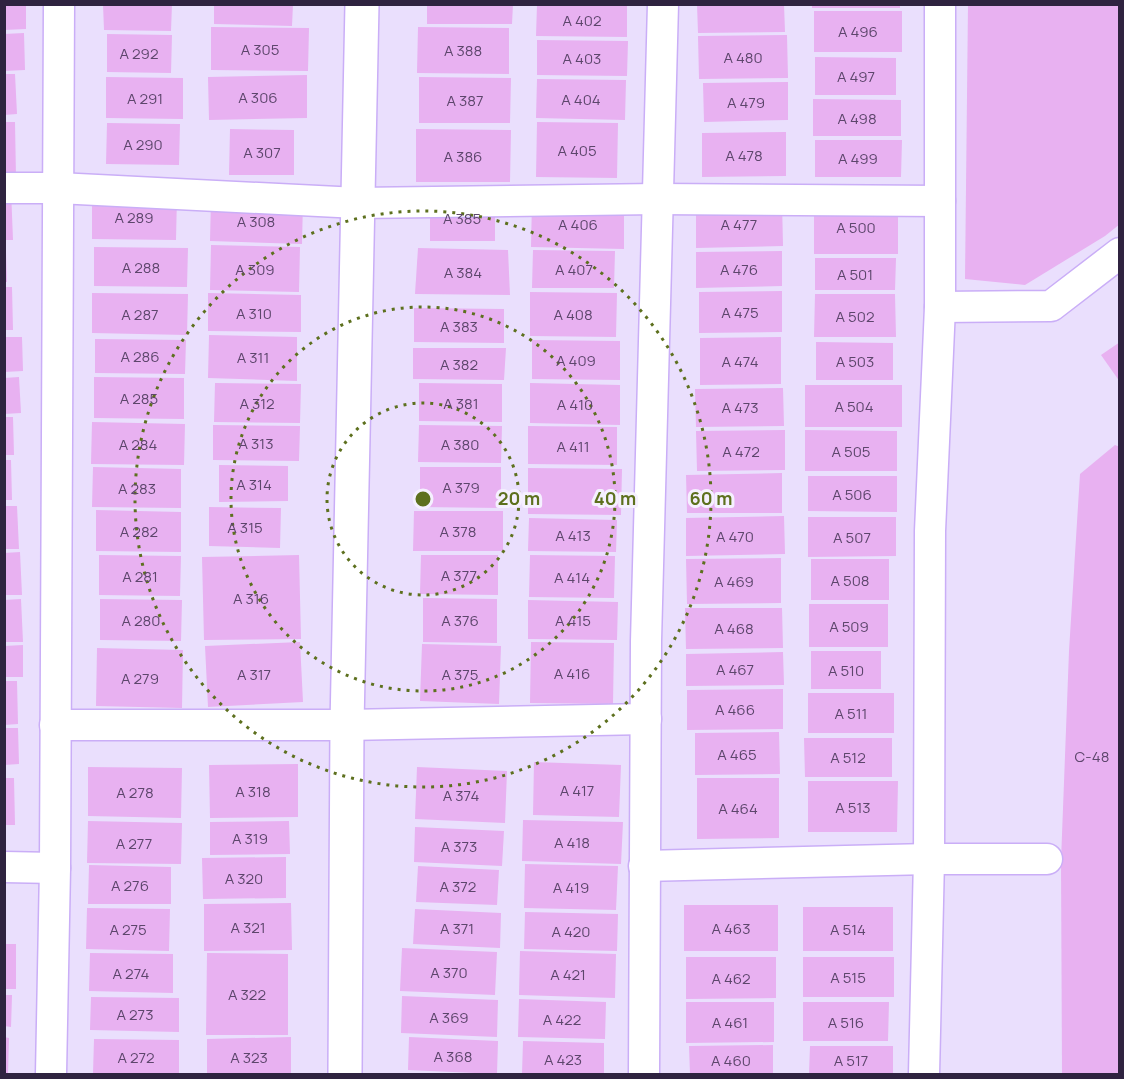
<svg xmlns="http://www.w3.org/2000/svg" width="1124" height="1079" font-family="Manrope,sans-serif">
	<style>
		.building { fill: #e8b1f1 }
		.lines { fill: none; stroke-linecap: round; stroke-linejoin: round }
		.street-casing { stroke: #caaef7; stroke-width: 33 }
		.secondary-casing { stroke: #caaef7; stroke-width: 36 }
		.street { stroke: #fff; stroke-width: 30 }
		.secondary { stroke: #fff; stroke-width: 33 }
		.ring { fill: none; stroke: #5d701e; stroke-width: 3; stroke-dasharray: 3 6 }
		.labels { text-anchor: middle; dominant-baseline: central; stroke-width: 6; stroke-linejoin: round; paint-order: stroke }
		.number-label { font-size: 15px; fill: #5d466c }
		.centre { fill: #5d701e; stroke: #f5f0ff; stroke-width: 3 }
		.ring-label { font-size: 18px; text-anchor: middle; font-weight: bold; fill: #5d701e; stroke: #f5f0ff; stroke-width: 6; stroke-linejoin: round; paint-order: stroke }
	</style>
	<rect width="100%" height="100%" fill="#eadffd"/>
	<!-- building -->
	<g class="building">
		<path d="M4,4H26V29L4,30Z"/>
		<path d="M103,4H172L171,31L104,30Z"/>
		<path d="M214,4H293L292,26L214,24Z"/>
		<path d="M427,4H513L512,24H427Z"/>
		<path d="M537,4H627V37L536,36Z"/>
		<path d="M697,4H784L785,32L698,33Z"/>
		<rect x="812" y="4" width="88" height="4"/>
		<path d="M968,4H1120V224L1105,236L1025,285L965,279Z"/>
		<rect x="814" y="11" width="88" height="41"/>
		<path d="M211,27L309,28L308,71L211,70Z"/>
		<path d="M418,27L509,28V74L417,73Z"/>
		<path d="M24,33L25,70L4,71V34Z"/>
		<path d="M107,34L172,35L171,73L107,72Z"/>
		<path d="M787,35L788,78L699,79L698,36Z"/>
		<path d="M537,40L628,41L627,76L537,75Z"/>
		<path d="M815,57L896,58V95H815Z"/>
		<path d="M4,74H15L17,114L4,115Z"/>
		<path d="M307,75V118L209,120L208,77Z"/>
		<path d="M106,77L183,78V119L106,118Z"/>
		<path d="M419,77L511,78L510,123H419Z"/>
		<path d="M537,79L626,80L625,120L536,118Z"/>
		<path d="M788,82V120L704,122L703,83Z"/>
		<path d="M813,99L901,100V136H813Z"/>
		<path d="M4,122H15L16,178H4Z"/>
		<path d="M537,122L618,123L617,178L536,177Z"/>
		<path d="M107,123L180,124L179,165L106,164Z"/>
		<path d="M230,129L294,130V175H229Z"/>
		<path d="M416,129L511,130L510,182H416Z"/>
		<path d="M786,132V176L702,177V133Z"/>
		<path d="M815,140H902L901,177H815Z"/>
		<path d="M4,190H11L13,240H4Z"/>
		<path d="M92,195L177,196L176,240L92,239Z"/>
		<rect x="430" y="196" width="65" height="45"/>
		<path d="M211,199L303,201L302,244L210,241Z"/>
		<path d="M532,200L624,201V249L531,247Z"/>
		<path d="M814,200L898,201V254H814Z"/>
		<path d="M782,201L783,246L696,248V202Z"/>
		<path d="M211,245L300,247L299,292L210,290Z"/>
		<path d="M94,247L188,248L187,287L94,286Z"/>
		<path d="M418,248L508,250L510,295L415,294Z"/>
		<path d="M533,250L615,251L614,288H532Z"/>
		<path d="M782,251V286L696,288V252Z"/>
		<path d="M4,252H6L7,282H4Z"/>
		<path d="M815,258H896L895,290H815Z"/>
		<path d="M4,287H12L13,330H4Z"/>
		<path d="M782,291V332L699,333V292Z"/>
		<path d="M530,292L617,293L616,337L530,336Z"/>
		<path d="M92,293L188,294L187,335L92,333Z"/>
		<path d="M208,293L301,295V332L208,331Z"/>
		<path d="M815,294H895L896,337H814Z"/>
		<path d="M414,308L504,309V343L414,342Z"/>
		<path d="M209,335L297,337V381L208,378Z"/>
		<path d="M4,337H22L23,371L4,372Z"/>
		<path d="M781,337V384L700,385V338Z"/>
		<path d="M95,339L186,340L185,374L95,373Z"/>
		<path d="M532,340L620,341V380L532,379Z"/>
		<path d="M816,342L893,343V380H816Z"/>
		<path d="M1120,342V382L1101,355Z"/>
		<path d="M413,348H506L504,380L413,379Z"/>
		<path d="M19,377L21,413L4,414V378Z"/>
		<path d="M94,377L184,378V419L94,418Z"/>
		<path d="M215,383L301,384L300,423L214,422Z"/>
		<path d="M419,383L502,384V422L419,421Z"/>
		<path d="M530,383L620,385V425L530,423Z"/>
		<rect x="805" y="385" width="97" height="42"/>
		<path d="M783,388L784,426L696,427L695,389Z"/>
		<path d="M4,417H13L14,455H4Z"/>
		<path d="M92,422L185,424L184,465L91,464Z"/>
		<path d="M213,425L300,426L299,461L213,460Z"/>
		<path d="M419,425L502,426L501,463L418,462Z"/>
		<path d="M528,426L617,427V465L528,464Z"/>
		<path d="M785,430V470L697,471L696,431Z"/>
		<path d="M805,430L897,431V471H805Z"/>
		<path d="M1115,445L1120,447V1074H1062L1061,861L1069,651L1080,474Z"/>
		<path d="M4,460H11L12,500H4Z"/>
		<path d="M219,465L288,466V501L219,502Z"/>
		<path d="M93,467L181,469V508L92,507Z"/>
		<path d="M420,467H501V508L420,507Z"/>
		<path d="M528,468L622,469L621,515L528,514Z"/>
		<path d="M782,473V513H687L686,475Z"/>
		<path d="M808,476H897V512L808,511Z"/>
		<path d="M5,506H17L19,549H5Z"/>
		<path d="M209,507L281,508L280,548L209,546Z"/>
		<path d="M96,510L181,512V552L96,551Z"/>
		<path d="M414,511H503V551H413Z"/>
		<path d="M784,516L785,554L686,556V518Z"/>
		<path d="M808,517H896V556L808,557Z"/>
		<path d="M529,518L617,520L616,552L528,551Z"/>
		<path d="M20,552L22,595H4V553Z"/>
		<path d="M99,555L181,556L180,596L99,595Z"/>
		<path d="M299,555L301,639L204,640L202,557Z"/>
		<path d="M421,555H498V595L420,594Z"/>
		<path d="M530,555L615,556L614,598L529,597Z"/>
		<path d="M781,558V603L687,604L686,559Z"/>
		<rect x="811" y="559" width="78" height="41"/>
		<path d="M423,598L497,599V643L423,642Z"/>
		<path d="M21,599L23,642H4V600Z"/>
		<path d="M100,599L182,600L181,641L100,640Z"/>
		<path d="M528,600L618,602L617,640L528,639Z"/>
		<rect x="809" y="604" width="79" height="43"/>
		<path d="M685,608H782L783,648L686,649Z"/>
		<path d="M300,642L303,702L208,707L205,646Z"/>
		<path d="M531,642L614,643L613,704L530,703Z"/>
		<path d="M422,644L501,646L499,704L420,701Z"/>
		<path d="M23,645V677H4V646Z"/>
		<path d="M97,648L183,650L182,708L96,706Z"/>
		<rect x="811" y="651" width="70" height="38"/>
		<path d="M783,652L784,685L686,686V654Z"/>
		<path d="M4,681H17L18,724L4,725Z"/>
		<path d="M783,689V729L687,730V690Z"/>
		<rect x="808" y="693" width="86" height="40"/>
		<path d="M4,728H18L19,764L4,765Z"/>
		<path d="M779,732L780,774L695,775V733Z"/>
		<path d="M804,738H892V777H805Z"/>
		<path d="M534,762L621,765L619,817L533,815Z"/>
		<path d="M298,764V817L210,818L209,765Z"/>
		<path d="M88,767L182,768L181,818L88,816Z"/>
		<path d="M417,767L507,771L505,823L415,819Z"/>
		<path d="M4,778H14L15,825H4Z"/>
		<path d="M697,778H779V838L697,839Z"/>
		<path d="M808,781H898L897,832H808Z"/>
		<path d="M523,820L623,822L621,864L522,861Z"/>
		<path d="M88,821L182,823L181,864L87,863Z"/>
		<path d="M289,821L290,854L210,855V822Z"/>
		<path d="M415,827L504,831L502,866L414,862Z"/>
		<path d="M286,857V898L203,899L202,858Z"/>
		<path d="M525,864L618,866L616,910L524,908Z"/>
		<path d="M89,865L171,867V904H88Z"/>
		<path d="M418,866L499,870L497,905L416,902Z"/>
		<path d="M291,903L292,950L204,951V904Z"/>
		<rect x="684" y="905" width="94" height="46"/>
		<rect x="803" y="907" width="90" height="44"/>
		<path d="M87,908L170,909L169,951L86,949Z"/>
		<path d="M415,909L501,913L500,948L413,944Z"/>
		<path d="M525,912L618,914L617,951L524,949Z"/>
		<rect x="4" y="944" width="12" height="45"/>
		<path d="M402,948L497,952L495,995L400,991Z"/>
		<path d="M520,951L616,954L615,998L519,995Z"/>
		<path d="M90,953L173,954V993L89,991Z"/>
		<path d="M207,953L288,954V1035H206Z"/>
		<path d="M686,957H776V998L686,999Z"/>
		<rect x="803" y="957" width="91" height="40"/>
		<path d="M4,995H12L11,1027L4,1026Z"/>
		<path d="M402,996L498,1000L497,1037L401,1033Z"/>
		<path d="M91,997L179,998V1032L90,1030Z"/>
		<path d="M519,999L606,1002L605,1039L518,1037Z"/>
		<path d="M686,1002H774V1042L686,1043Z"/>
		<path d="M803,1002H889L888,1041H803Z"/>
		<path d="M4,1037L9,1038L8,1074H4Z"/>
		<path d="M291,1037V1074H207V1039Z"/>
		<path d="M409,1037L498,1041L497,1074L408,1070Z"/>
		<path d="M94,1039L179,1040V1074H93Z"/>
		<path d="M523,1041L604,1043V1074H522Z"/>
		<path d="M773,1045V1074H690L689,1046Z"/>
		<path d="M810,1046H893V1074H809Z"/>
	</g>
	<g class="lines">
		<!-- street casing -->
		<g class="street-casing">
			<g id="street">
				<path d="M4,188H58L358,203L657,199L940,201"/>
				<path d="M940,307L1051,306L1120,253"/>
				<path d="M55,725H347L646,719"/>
				<path d="M644,866L929,859H1047"/>
				<path d="M4,867L55,868"/>
				<path d="M51,1074L55,868L59,4"/>
				<path d="M644,1074L646,641L663,4"/>
				<path d="M924,1074L929,859L930,531L940,307V4"/>
			</g>
		</g>
		<!-- secondary casing -->
		<g class="secondary-casing">
			<path id="secondary" d="M345,1074L347,725L362,4"/>
		</g>
		<!-- street -->
		<use href="#street" class="street"/>
		<!-- secondary -->
		<use href="#secondary" class="secondary"/>
	</g>
	<!-- distance rings -->
	<g class="ring">
		<circle cx="423" cy="499" r="96"/>
		<circle cx="423" cy="499" r="192"/>
		<circle cx="423" cy="499" r="288"/>
	</g>
	<g class="labels">
		<!-- number labels -->
		<g class="number-label">
			<text x="582" y="20">A 402</text>
			<text x="858" y="31">A 496</text>
			<text x="260" y="49">A 305</text>
			<text x="463" y="50">A 388</text>
			<text x="139" y="53">A 292</text>
			<text x="743" y="57">A 480</text>
			<text x="582" y="58">A 403</text>
			<text x="856" y="76">A 497</text>
			<text x="258" y="97">A 306</text>
			<text x="145" y="98">A 291</text>
			<text x="581" y="99">A 404</text>
			<text x="465" y="100">A 387</text>
			<text x="746" y="102">A 479</text>
			<text x="857" y="118">A 498</text>
			<text x="143" y="144">A 290</text>
			<text x="577" y="150">A 405</text>
			<text x="262" y="152">A 307</text>
			<text x="744" y="155">A 478</text>
			<text x="463" y="156">A 386</text>
			<text x="858" y="158">A 499</text>
			<text x="134" y="217">A 289</text>
			<text x="462" y="218">A 385</text>
			<text x="256" y="221">A 308</text>
			<text x="578" y="224">A 406</text>
			<text x="739" y="224">A 477</text>
			<text x="856" y="227">A 500</text>
			<text x="141" y="267">A 288</text>
			<text x="255" y="269">A 309</text>
			<text x="574" y="269">A 407</text>
			<text x="739" y="269">A 476</text>
			<text x="463" y="272">A 384</text>
			<text x="855" y="274">A 501</text>
			<text x="740" y="312">A 475</text>
			<text x="254" y="313">A 310</text>
			<text x="140" y="314">A 287</text>
			<text x="573" y="314">A 408</text>
			<text x="855" y="316">A 502</text>
			<text x="459" y="326">A 383</text>
			<text x="140" y="356">A 286</text>
			<text x="253" y="357">A 311</text>
			<text x="576" y="360">A 409</text>
			<text x="740" y="361">A 474</text>
			<text x="855" y="361">A 503</text>
			<text x="459" y="364">A 382</text>
			<text x="139" y="398">A 285</text>
			<text x="257" y="403">A 312</text>
			<text x="461" y="403">A 381</text>
			<text x="575" y="404">A 410</text>
			<text x="854" y="406">A 504</text>
			<text x="740" y="407">A 473</text>
			<text x="256" y="443">A 313</text>
			<text x="138" y="444">A 284</text>
			<text x="460" y="444">A 380</text>
			<text x="573" y="446">A 411</text>
			<text x="741" y="451">A 472</text>
			<text x="851" y="451">A 505</text>
			<text x="254" y="484">A 314</text>
			<text x="461" y="487">A 379</text>
			<text x="137" y="488">A 283</text>
			<text x="852" y="494">A 506</text>
			<text x="245" y="527">A 315</text>
			<text x="139" y="531">A 282</text>
			<text x="458" y="531">A 378</text>
			<text x="573" y="535">A 413</text>
			<text x="735" y="536">A 470</text>
			<text x="852" y="537">A 507</text>
			<text x="459" y="575">A 377</text>
			<text x="140" y="576">A 281</text>
			<text x="572" y="577">A 414</text>
			<text x="850" y="580">A 508</text>
			<text x="734" y="581">A 469</text>
			<text x="251" y="598">A 316</text>
			<text x="141" y="620">A 280</text>
			<text x="460" y="620">A 376</text>
			<text x="573" y="620">A 415</text>
			<text x="849" y="626">A 509</text>
			<text x="734" y="628">A 468</text>
			<text x="735" y="669">A 467</text>
			<text x="846" y="670">A 510</text>
			<text x="572" y="673">A 416</text>
			<text x="254" y="674">A 317</text>
			<text x="460" y="674">A 375</text>
			<text x="140" y="678">A 279</text>
			<text x="735" y="709">A 466</text>
			<text x="851" y="713">A 511</text>
			<text x="737" y="754">A 465</text>
			<text x="1092" y="756">C-48</text>
			<text x="848" y="757">A 512</text>
			<text x="577" y="790">A 417</text>
			<text x="253" y="791">A 318</text>
			<text x="135" y="792">A 278</text>
			<text x="461" y="795">A 374</text>
			<text x="853" y="807">A 513</text>
			<text x="738" y="808">A 464</text>
			<text x="250" y="838">A 319</text>
			<text x="572" y="842">A 418</text>
			<text x="134" y="843">A 277</text>
			<text x="459" y="846">A 373</text>
			<text x="244" y="878">A 320</text>
			<text x="130" y="885">A 276</text>
			<text x="458" y="886">A 372</text>
			<text x="571" y="887">A 419</text>
			<text x="248" y="927">A 321</text>
			<text x="457" y="928">A 371</text>
			<text x="731" y="928">A 463</text>
			<text x="128" y="929">A 275</text>
			<text x="848" y="929">A 514</text>
			<text x="571" y="931">A 420</text>
			<text x="449" y="972">A 370</text>
			<text x="131" y="973">A 274</text>
			<text x="568" y="974">A 421</text>
			<text x="848" y="977">A 515</text>
			<text x="731" y="978">A 462</text>
			<text x="247" y="994">A 322</text>
			<text x="135" y="1014">A 273</text>
			<text x="449" y="1017">A 369</text>
			<text x="562" y="1019">A 422</text>
			<text x="730" y="1022">A 461</text>
			<text x="846" y="1022">A 516</text>
			<text x="453" y="1056">A 368</text>
			<text x="136" y="1057">A 272</text>
			<text x="249" y="1057">A 323</text>
			<text x="563" y="1059">A 423</text>
			<text x="731" y="1060">A 460</text>
			<text x="851" y="1060">A 517</text>
		</g>
	</g>
	<circle cx="423" cy="499" r="9" class="centre"/>
	<g class="ring-label">
		<text x="519" y="505">20 m</text>
		<text x="615" y="505">40 m</text>
		<text x="711" y="505">60 m</text>
	</g>
	<!-- border -->
	<rect width="1124" height="1079" fill="none" stroke="#2f2340" stroke-width="12"/>
</svg>
